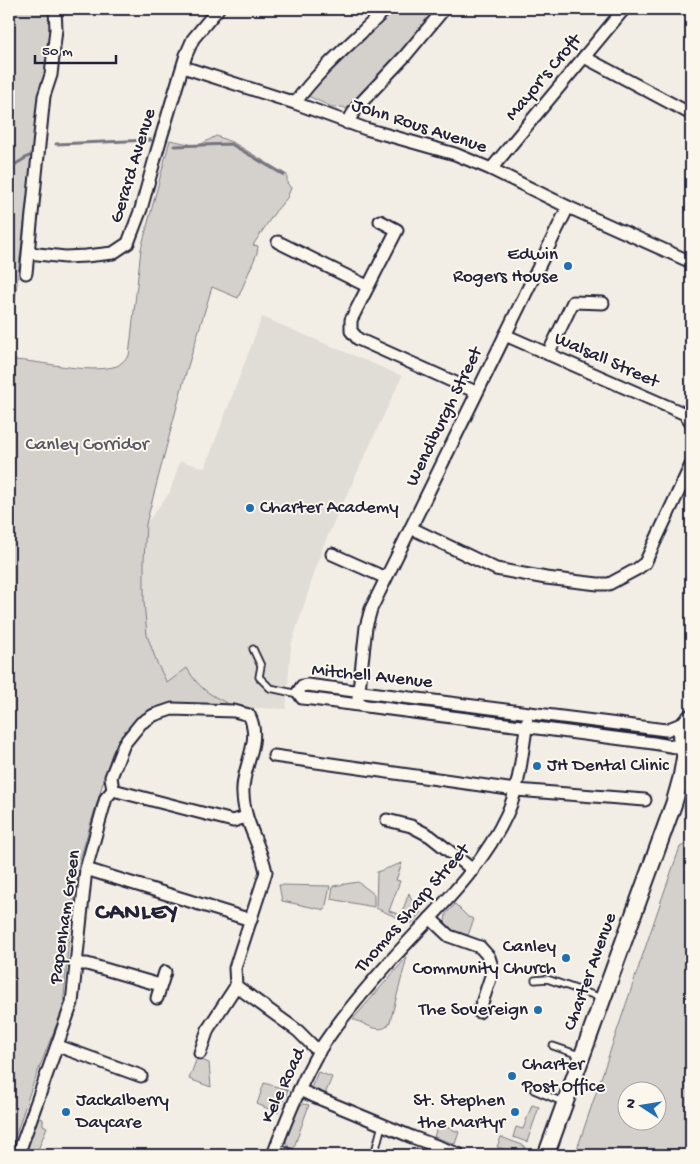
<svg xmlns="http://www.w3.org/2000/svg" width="700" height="1164" font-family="'Gochi Hand',sans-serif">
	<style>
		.built { fill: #e0dcd6 }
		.green { fill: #d4d1cc; stroke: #7b7a84; fill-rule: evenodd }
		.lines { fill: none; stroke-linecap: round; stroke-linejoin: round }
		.stream { stroke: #76747f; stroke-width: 3 }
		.service-casing { stroke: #22223b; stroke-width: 9 }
		.minor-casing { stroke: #22223b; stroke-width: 15 }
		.tertiary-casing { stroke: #22223b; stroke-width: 19 }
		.service { stroke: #fbf7ec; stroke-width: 5.5 }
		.minor { stroke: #fbf7ec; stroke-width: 11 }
		.tertiary { stroke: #fbf7ec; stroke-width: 15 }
		.poi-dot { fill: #1f6fb2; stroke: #fbf7ec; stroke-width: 2 }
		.labels { text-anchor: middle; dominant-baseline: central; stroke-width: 4; stroke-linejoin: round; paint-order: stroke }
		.street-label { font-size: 19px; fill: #22223b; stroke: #fbf7ec }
		.poi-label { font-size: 19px; fill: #22223b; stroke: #fbf7ec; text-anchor: end }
		.park-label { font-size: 19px; fill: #575766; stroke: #fbf7ec }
		.district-label { font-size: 24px; font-weight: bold; letter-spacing: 1px; fill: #22223b; stroke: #fbf7ec }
	</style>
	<rect width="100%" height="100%" fill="#f2eee5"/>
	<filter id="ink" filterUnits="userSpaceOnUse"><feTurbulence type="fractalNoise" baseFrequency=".02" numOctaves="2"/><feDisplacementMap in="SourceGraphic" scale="10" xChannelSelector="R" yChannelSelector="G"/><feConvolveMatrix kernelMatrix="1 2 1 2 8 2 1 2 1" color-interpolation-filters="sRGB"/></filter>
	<g filter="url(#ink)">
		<!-- built -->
		<path class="built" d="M262,317L402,376L323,546L291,645L286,709L235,707L208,694L194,680L167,683L157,663L147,635L144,602V560L146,524L170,492L180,461L205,468Z"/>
		<!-- green -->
		<g class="green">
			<path d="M9,9H50L51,29L46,73L41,83L9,350Z"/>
			<path d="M394,9H436L382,72L346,109L343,107L334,108L308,96L314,87Z"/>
			<path d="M216,136L234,143L287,175V183L291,188L287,198L275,212L253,245L258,246L257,253L238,298L212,287L185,376L146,524L144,560V602L147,635L157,663L167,683L187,668C201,692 213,696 235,707L167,705L150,709L125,731L112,753L80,859L69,936L63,1008L31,1089L9,1155V360C41,360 86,375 117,366C121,364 125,359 129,356L141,249L170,140L198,146Z"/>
			<path d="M691,842V1155H575L661,901L680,847ZM628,1092H658V1122H628Z"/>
			<path d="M402,863L396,880L400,881L389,911L401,915L409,893L413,903L421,912L411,924L376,908L377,872Z"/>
			<path d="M358,882L374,894V907L331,899L333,886Z"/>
			<path d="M279,885L330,886L325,910L282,901Z"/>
			<path d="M455,904L468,917L474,919L468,935L450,929L445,922L446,914Z"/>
			<path d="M407,957L390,1022C383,1037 364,1023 353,1019Z"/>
			<path d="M197,1058L209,1063L211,1087L189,1079Z"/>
			<path d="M318,1072L332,1077L324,1097L311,1090V1088Z"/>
			<path d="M264,1083L288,1090L278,1113L257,1104Z"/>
			<path d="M303,1104L309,1105L293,1150C276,1141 293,1118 298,1106Z"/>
			<path d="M532,1105L539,1107L527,1142L513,1137L516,1127L523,1129Z"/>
			<path d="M39,1118L43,1119V1125L47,1127L36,1155H21L36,1119Z"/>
			<path d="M438,1124L459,1132L455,1144L434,1137Z"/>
			<path d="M501,1137L525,1146L522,1155L497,1147Z"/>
		</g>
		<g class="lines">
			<!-- stream -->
			<g class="stream">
				<path d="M56,144L151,140"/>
				<path d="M174,146L231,144L284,175"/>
				<path d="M9,168L29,156"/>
			</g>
			<!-- service casing -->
			<g class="service-casing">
				<g id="service">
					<path d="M253,649L261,666L259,677L270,688L298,694"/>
					<path d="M535,980L547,979L602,998"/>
					<path d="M553,1046L582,1056"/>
					<path d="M534,1090L565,1103"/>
					<path d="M276,1147L293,1153"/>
					<path d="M378,1155L376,1148L382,1125"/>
					<path d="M430,1155L434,1145"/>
				</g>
			</g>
			<!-- minor casing -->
			<g class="minor-casing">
				<g id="minor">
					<path d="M584,57L691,114"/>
					<path d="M183,67L295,103L366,129L455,154L491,169L568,207L691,262"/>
					<path d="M295,103C320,68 356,39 386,9"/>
					<path d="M347,123L357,107L405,56L444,9"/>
					<path d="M491,169L624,9"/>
					<path d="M380,221L397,230L351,320V331L358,339L476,392"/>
					<path d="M278,242L367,286"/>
					<path d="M29,253L65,257L86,256L113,253L128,243L141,209L157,151L186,55L193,39L218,9"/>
					<path d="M26,273L44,96L51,75L56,29L55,9"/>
					<path d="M505,335L685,414L691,422"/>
					<path d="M548,354L573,302L603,303"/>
					<path d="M411,528L496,569L546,578L598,584H609L637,569L645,563L691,465"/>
					<path d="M332,554L386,578"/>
					<path d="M358,699L366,627L371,609L568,207"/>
					<path d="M682,748L653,743L312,699L302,698L298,692L302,686L307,685L666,730L684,723"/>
					<path d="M274,756L516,790L645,800"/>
					<path d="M113,790L233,821L246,817"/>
					<path d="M387,820L411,826L430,836L473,870"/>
					<path d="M86,869L251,920"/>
					<path d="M430,918L449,936L480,947L489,957L493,970L479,1012"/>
					<path d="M75,964H87L160,985"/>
					<path d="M157,998L165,972"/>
					<path d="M58,1046L141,1076"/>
					<path d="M200,1053L208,1029L236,986"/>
					<path d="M299,1090L412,1137L461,1155"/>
					<path d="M18,1155L72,1003L86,869L106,798L113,790L111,777L124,744L141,723L154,715L172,709L234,711L249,715C263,742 241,767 243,794C244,823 261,845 266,872L235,968L236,986L298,1031L319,1052"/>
					<path d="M273,1155C286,1120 300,1084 319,1051C338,1021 363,992 387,965C429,917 480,873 507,814C520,786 522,752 527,722"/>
				</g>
			</g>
			<!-- tertiary casing -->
			<g class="tertiary-casing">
				<g id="tertiary">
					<path d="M691,717C678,727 679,741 685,755L691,759"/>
					<path d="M546,1155L674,803L681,778L685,755"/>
				</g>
			</g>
			<!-- service -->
			<use href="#service" class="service"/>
			<!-- minor -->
			<use href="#minor" class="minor"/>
			<!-- tertiary -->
			<use href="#tertiary" class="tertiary"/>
		</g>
	</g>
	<!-- markers -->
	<g class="poi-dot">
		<circle cx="568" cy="266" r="5"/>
		<circle cx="250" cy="508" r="5"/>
		<circle cx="537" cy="766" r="5"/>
		<circle cx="566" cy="958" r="5"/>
		<circle cx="538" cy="1010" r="5"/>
		<circle cx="512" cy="1076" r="5"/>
		<circle cx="66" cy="1112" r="5"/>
		<circle cx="515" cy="1112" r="5"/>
	</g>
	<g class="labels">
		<!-- street labels -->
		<g class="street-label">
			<text transform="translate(544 78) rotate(-50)">Mayor's Croft</text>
			<text transform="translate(419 127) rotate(18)">John Rous Avenue</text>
			<text transform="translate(134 166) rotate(-73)">Gerard Avenue</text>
			<text transform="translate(606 361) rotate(24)">Walsall Street</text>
			<text transform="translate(445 417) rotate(-64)">Wendiburgh Street</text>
			<text transform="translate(372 677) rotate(6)">Mitchell Avenue</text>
			<text transform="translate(413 909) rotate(-49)">Thomas Sharp Street</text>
			<text transform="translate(66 917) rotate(-82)">Papenham Green</text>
			<text transform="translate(591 972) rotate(-70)">Charter Avenue</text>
			<text transform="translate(284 1086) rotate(-65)">Kele Road</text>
		</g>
		<!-- poi labels -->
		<g class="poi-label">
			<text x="558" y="255">Edwin<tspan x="558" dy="22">Rogers House</tspan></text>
			<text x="260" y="508" text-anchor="start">Charter Academy</text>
			<text x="547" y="766" text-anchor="start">JH Dental Clinic</text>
			<text x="556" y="947">Canley<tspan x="556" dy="22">Community Church</tspan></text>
			<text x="528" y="1010">The Sovereign</text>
			<text x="522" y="1065" text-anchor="start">Charter<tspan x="522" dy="22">Post Office</tspan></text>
			<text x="76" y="1101" text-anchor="start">Jackalberry<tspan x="76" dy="22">Daycare</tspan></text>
			<text x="505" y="1101">St. Stephen<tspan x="505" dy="22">the Martyr</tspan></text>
		</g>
		<!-- park labels -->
		<g class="park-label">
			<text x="87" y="445">Canley Corridor</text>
		</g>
		<!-- district labels -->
		<g class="district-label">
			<text x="137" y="913">CANLEY</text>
		</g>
	</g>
	<!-- margin -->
	<rect width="700" height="1164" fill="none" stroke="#fbf7ec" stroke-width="30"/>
	<rect x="15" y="15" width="670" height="1134" fill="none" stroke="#22223b" stroke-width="2" filter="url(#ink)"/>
	<!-- north arrow -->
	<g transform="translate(642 1106) rotate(282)"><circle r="24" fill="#fbf7ec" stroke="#a4a2a5"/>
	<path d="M0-4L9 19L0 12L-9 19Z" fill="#1f6fb2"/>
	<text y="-8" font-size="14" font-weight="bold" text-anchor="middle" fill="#22223b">N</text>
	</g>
	<!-- scale -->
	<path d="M35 55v8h81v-8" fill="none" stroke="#22223b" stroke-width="2.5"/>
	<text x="42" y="55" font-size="15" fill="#22223b" stroke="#fbf7ec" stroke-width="4" paint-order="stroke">50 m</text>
</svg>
